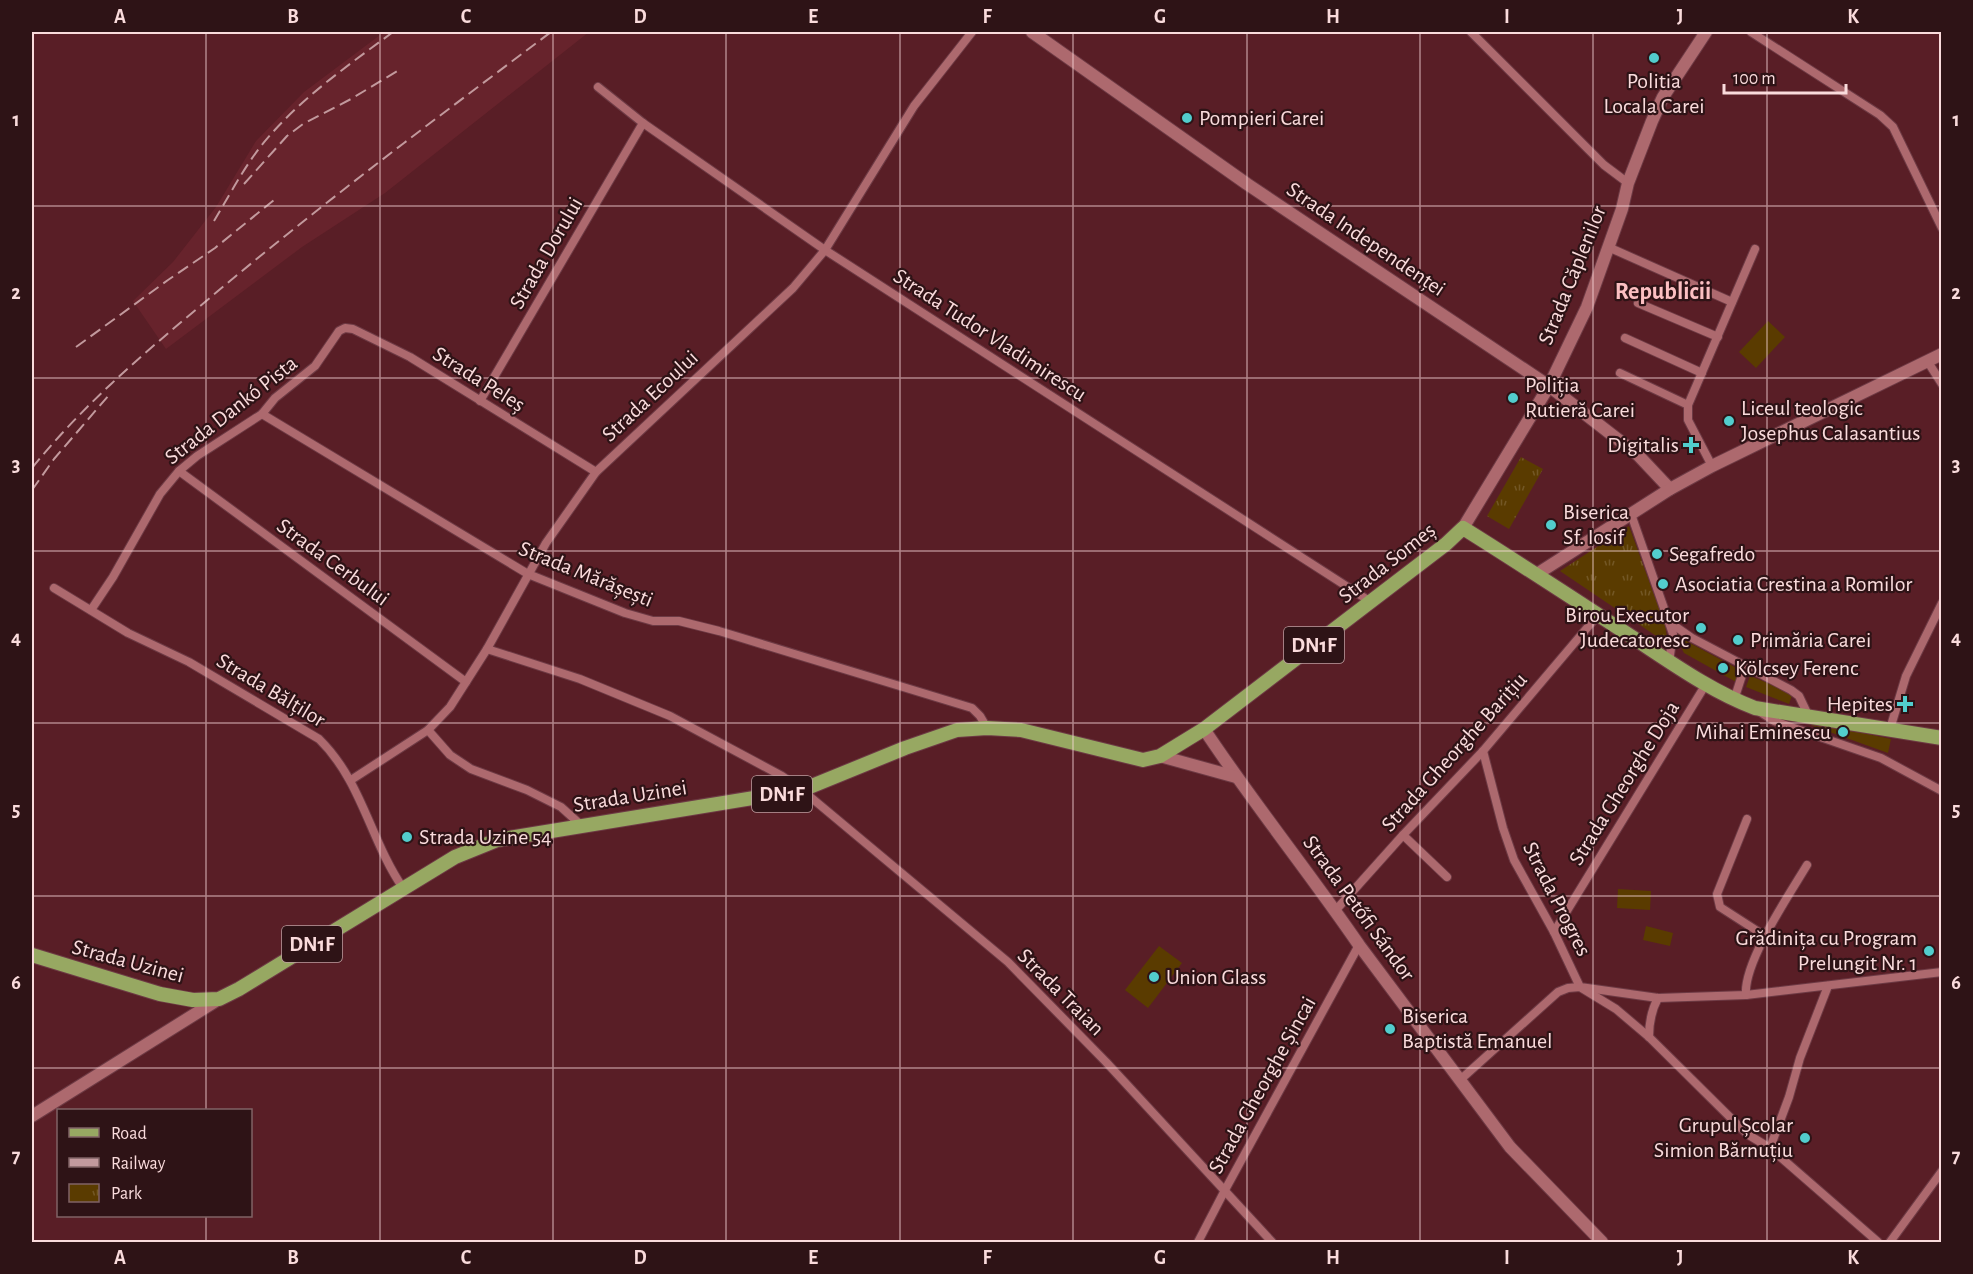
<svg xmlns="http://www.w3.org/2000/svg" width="1973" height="1274" font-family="'Alegreya Sans',sans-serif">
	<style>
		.built { fill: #67232c }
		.grass { fill: #5a3b00 }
		.park { fill: url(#park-tufts) }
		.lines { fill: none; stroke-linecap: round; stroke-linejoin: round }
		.street-casing { stroke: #6d3a44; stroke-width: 10 }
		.secondary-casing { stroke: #6d3a44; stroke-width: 14 }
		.primary-casing { stroke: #6d3a44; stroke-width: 16 }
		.street { stroke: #ad696e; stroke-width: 8 }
		.secondary { stroke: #ad696e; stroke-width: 12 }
		.primary { stroke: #97a862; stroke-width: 14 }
		.rail { stroke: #c2999d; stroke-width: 2; stroke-dasharray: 12 6; stroke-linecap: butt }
		.grid { fill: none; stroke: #fadbdc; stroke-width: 1.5; stroke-opacity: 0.55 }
		.poi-dot { fill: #52cdcd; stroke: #2e1316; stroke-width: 2 }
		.labels { text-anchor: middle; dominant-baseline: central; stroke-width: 4.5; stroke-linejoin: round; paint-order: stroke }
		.shield { fill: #2e1316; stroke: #bd9fa1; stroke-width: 1.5 }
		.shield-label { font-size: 21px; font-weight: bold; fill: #fadbdc }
		.poi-label { font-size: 22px; fill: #fadbdc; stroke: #2e1316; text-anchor: start }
		.street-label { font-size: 22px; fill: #fadbdc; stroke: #2e1316 }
		.neighbourhood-label { font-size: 24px; font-weight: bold; fill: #fcbfc2; stroke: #2e1316 }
		.neatline { fill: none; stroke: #fadbdc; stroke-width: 2 }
		.grid-label { font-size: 20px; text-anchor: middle; font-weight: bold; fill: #fadbdc }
	</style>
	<defs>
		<pattern id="park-tufts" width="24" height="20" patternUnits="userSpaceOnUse" patternTransform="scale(1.5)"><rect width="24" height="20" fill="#5a3b00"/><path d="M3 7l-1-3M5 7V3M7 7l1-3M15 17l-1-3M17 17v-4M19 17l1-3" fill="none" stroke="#735725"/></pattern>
	</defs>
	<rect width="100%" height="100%" fill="#591e26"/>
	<!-- built -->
	<path class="built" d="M384,32H589L385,193L302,247L166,349L133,301L173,262L216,207L256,141L304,92Z"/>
	<!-- grass -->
	<g class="grass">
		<path d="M1768,321L1785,337L1756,368L1739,352Z"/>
		<path d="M1675,628L1688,642L1742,671L1736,682L1684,653L1674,634Z"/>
		<path d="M1750,676L1793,693L1789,704L1746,687Z"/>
		<path d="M1788,717L1891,739L1888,753Z"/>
		<path d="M1618,889L1651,891L1650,910L1617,908Z"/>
		<path d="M1646,926L1673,933L1670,946L1643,940Z"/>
		<path d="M1159,946L1182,963L1148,1008L1125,990Z"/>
	</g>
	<!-- park -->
	<g class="park">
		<path d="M1521,457L1543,469L1509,529L1487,516Z"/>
		<path d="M1629,526L1665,625L1668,644L1560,571Z"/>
	</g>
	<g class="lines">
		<!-- street casing -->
		<g class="street-casing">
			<g id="street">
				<path d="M1471,32L1604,165L1628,183"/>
				<path d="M1751,32L1880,115L1893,127L1942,228"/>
				<path d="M598,87L643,123L825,250L1371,602"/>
				<path d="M1608,247L1732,302"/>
				<path d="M1638,303L1718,337"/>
				<path d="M1625,338L1702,373"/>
				<path d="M1928,362L1942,384"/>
				<path d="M1620,373L1688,405"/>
				<path d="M480,401L643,123"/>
				<path d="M262,414L528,574L625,613L653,621H679L719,631L972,708L980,716L987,728"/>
				<path d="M1712,466L1688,420V405L1755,249"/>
				<path d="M179,471L466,682"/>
				<path d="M1631,514L1673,634L1669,662"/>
				<path d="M54,588L128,633L189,662L319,739C362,781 370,840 403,888"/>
				<path d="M91,610L113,577L160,494L179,471L197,456L262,414L275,398L315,366L339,331L345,328L353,329L410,357L596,472"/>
				<path d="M1669,622L1692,638L1791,690L1799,696L1809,717"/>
				<path d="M487,649L580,679L670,716L782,776L802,790L1008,962L1106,1062L1272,1242"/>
				<path d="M1734,700L1745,666"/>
				<path d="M1760,712L1774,721L1881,758L1942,791"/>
				<path d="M1890,729L1906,676L1942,603"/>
				<path d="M428,730L450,755L471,769L527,790L561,807L581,825"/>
				<path d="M1483,751L1503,828L1514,860L1554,932L1580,987L1658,998L1746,995L1942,972"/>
				<path d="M351,780L428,730L450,707L487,649L546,543L596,472L793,288L825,250L914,106L972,32"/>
				<path d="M1747,819L1717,894L1720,907L1765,936"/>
				<path d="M1403,835L1447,877"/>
				<path d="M1335,911L1403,835L1483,751L1598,615"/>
				<path d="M1554,932L1706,684"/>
				<path d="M1746,995C1743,963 1789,895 1807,865"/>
				<path d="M1649,1037C1649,1022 1651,1011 1658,998"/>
				<path d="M1460,1080L1558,992L1568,988L1580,987L1616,1009L1649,1037L1747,1134L1770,1148L1878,1242"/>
				<path d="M1770,1148L1789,1097L1800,1058L1828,986"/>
				<path d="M1198,1242L1225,1190L1359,945"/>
				<path d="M1890,1242L1942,1171"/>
			</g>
		</g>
		<!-- secondary casing -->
		<g class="secondary-casing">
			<g id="secondary">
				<path d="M1032,32L1247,184L1549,386L1638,455L1670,489"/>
				<path d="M1463,528L1549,386L1587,307L1622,209L1628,183L1652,121L1663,97L1706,32"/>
				<path d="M1537,574L1670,489L1712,466L1942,354"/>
				<path d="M1204,729C1253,803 1309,872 1359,945L1510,1147L1602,1242"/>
				<path d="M1160,756L1236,777"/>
				<path d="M32,1116L219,999"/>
			</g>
		</g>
		<!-- primary casing -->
		<g class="primary-casing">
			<path id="primary" d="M32,955L160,994L193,1000L219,999L239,989L455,857L497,840L802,790L905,748L957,730L987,728L1021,730L1143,760L1160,756L1204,729L1446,544L1463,528C1519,563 1574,599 1629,635C1669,661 1710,691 1755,708L1942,738"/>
		</g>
		<!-- street -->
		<use href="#street" class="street"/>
		<!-- secondary -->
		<use href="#secondary" class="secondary"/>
		<!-- primary -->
		<use href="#primary" class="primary"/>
		<!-- rail -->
		<g class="rail">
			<path d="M244,184L287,136L303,124L351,99L399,70"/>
			<path d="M214,221C229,196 243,169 261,146C298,100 346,67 393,32"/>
			<path d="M76,347L168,280L215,248L274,200"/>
			<path d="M32,468C84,404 142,355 205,302C317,207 434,120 551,32"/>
			<path d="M32,490L54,459L109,395"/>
		</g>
	</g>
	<!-- grid -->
	<path class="grid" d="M206,32V1110M380,32V1242M553,32V1242M726,32V1242M900,32V1242M1073,32V1242M1247,32V1242M1420,32V1242M1593,32V1242M1767,32V1242M32,206H1942M32,378H1942M32,551H1942M32,723H1942M32,896H1942M32,1068H1942M206,1216V1242"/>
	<!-- markers -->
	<g class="poi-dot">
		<circle cx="1654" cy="58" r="6"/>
		<circle cx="1187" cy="118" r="6"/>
		<circle cx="1513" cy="398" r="6"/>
		<circle cx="1729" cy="421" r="6"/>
		<path d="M1688 436h6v6h6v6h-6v6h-6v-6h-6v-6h6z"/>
		<circle cx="1551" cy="525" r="6"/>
		<circle cx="1657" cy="554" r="6"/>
		<circle cx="1663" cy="584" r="6"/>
		<circle cx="1701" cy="628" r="6"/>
		<circle cx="1738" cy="640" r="6"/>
		<circle cx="1723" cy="668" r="6"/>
		<path d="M1902 695h6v6h6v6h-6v6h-6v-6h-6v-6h6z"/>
		<circle cx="1843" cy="732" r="6"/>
		<circle cx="407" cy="837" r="6"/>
		<circle cx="1929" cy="951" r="6"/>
		<circle cx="1154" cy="977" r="6"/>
		<circle cx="1390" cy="1029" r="6"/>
		<circle cx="1805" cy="1138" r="6"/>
	</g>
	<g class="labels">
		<!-- shield labels -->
		<g class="shield">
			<rect x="1284" y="627" width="60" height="36" rx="4.5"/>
			<rect x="752" y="776" width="60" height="36" rx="4.5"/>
			<rect x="282" y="926" width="60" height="36" rx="4.5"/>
		</g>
		<g class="shield-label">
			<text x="1314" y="645">DN1F</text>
			<text x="782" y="794">DN1F</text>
			<text x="312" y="944">DN1F</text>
		</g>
		<!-- poi labels -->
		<g class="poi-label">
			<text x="1654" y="81" text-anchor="middle">Politia<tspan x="1654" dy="25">Locala Carei</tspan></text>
			<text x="1199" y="118">Pompieri Carei</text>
			<text x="1525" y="385">Poliția<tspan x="1525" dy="25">Rutieră Carei</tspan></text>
			<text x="1741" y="408">Liceul teologic<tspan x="1741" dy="25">Josephus Calasantius</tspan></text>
			<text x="1679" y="445" text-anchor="end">Digitalis</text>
			<text x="1563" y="512">Biserica<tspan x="1563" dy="25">Sf. Iosif</tspan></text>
			<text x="1669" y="554">Segafredo</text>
			<text x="1675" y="584">Asociatia Crestina a Romilor</text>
			<text x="1689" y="615" text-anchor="end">Birou Executor<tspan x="1689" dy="25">Judecatoresc</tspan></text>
			<text x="1750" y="640">Primăria Carei</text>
			<text x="1735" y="668">Kölcsey Ferenc</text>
			<text x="1893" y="704" text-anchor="end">Hepites</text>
			<text x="1831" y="732" text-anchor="end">Mihai Eminescu</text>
			<text x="419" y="837">Strada Uzine 54</text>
			<text x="1917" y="938" text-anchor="end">Grădinița cu Program<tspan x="1917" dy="25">Prelungit Nr. 1</tspan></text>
			<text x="1166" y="977">Union Glass</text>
			<text x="1402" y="1016">Biserica<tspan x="1402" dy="25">Baptistă Emanuel</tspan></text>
			<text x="1793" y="1125" text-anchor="end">Grupul Școlar<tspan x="1793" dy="25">Simion Bărnuțiu</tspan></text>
		</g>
		<!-- street labels -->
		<g class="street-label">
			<text transform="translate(1366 239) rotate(34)">Strada Independenței</text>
			<text transform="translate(546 253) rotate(-60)">Strada Dorului</text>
			<text transform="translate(1572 275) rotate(-68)">Strada Căplenilor</text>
			<text transform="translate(990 335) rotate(33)">Strada Tudor Vladimirescu</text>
			<text transform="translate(479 379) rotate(32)">Strada Peleș</text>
			<text transform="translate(650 396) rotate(-43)">Strada Ecoului</text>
			<text transform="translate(231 410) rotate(-38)">Strada Dankó Pista</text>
			<text transform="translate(333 562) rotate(36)">Strada Cerbului</text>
			<text transform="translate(1387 563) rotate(-38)">Strada Someș</text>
			<text transform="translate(586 574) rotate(22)">Strada Mărășești</text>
			<text transform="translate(271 690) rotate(31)">Strada Bălților</text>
			<text transform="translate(1454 752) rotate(-48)">Strada Gheorghe Barițiu</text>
			<text transform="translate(1624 783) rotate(-58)">Strada Gheorghe Doja</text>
			<text transform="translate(630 796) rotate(-9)">Strada Uzinei</text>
			<text transform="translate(1557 899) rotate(63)">Strada Progres</text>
			<text transform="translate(1359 908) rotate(54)">Strada Petőfi Sándor</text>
			<text transform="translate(128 961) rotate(15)">Strada Uzinei</text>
			<text transform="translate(1061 992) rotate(45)">Strada Traian</text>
			<text transform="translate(1262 1085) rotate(-61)">Strada Gheorghe Șincai</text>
		</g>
		<!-- neighbourhood labels -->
		<g class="neighbourhood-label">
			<text x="1663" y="292">Republicii</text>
		</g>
	</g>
	<!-- border -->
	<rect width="1973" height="1274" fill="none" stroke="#2e1316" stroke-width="66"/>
	<!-- legend -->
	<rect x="57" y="1109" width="195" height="108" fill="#2e1316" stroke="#806365" stroke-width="1.5"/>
	<rect x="69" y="1128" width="30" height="9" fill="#97a862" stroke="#806365" stroke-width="1.5"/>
	<text x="111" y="1139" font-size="18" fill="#fadbdc">Road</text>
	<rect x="69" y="1158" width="30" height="9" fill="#c2999d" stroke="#806365" stroke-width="1.5"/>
	<text x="111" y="1169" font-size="18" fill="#fadbdc">Railway</text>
	<rect x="69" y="1184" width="30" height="18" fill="url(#park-tufts)" stroke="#806365" stroke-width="1.5"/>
	<text x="111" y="1199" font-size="18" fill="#fadbdc">Park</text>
	<!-- scale -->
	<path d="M1724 84v9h122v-9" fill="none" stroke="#fadbdc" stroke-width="3"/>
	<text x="1733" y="84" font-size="18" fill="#fadbdc" stroke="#2e1316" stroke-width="4.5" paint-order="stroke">100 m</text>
	<rect x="33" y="33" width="1907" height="1208" class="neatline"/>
	<g class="grid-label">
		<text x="120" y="23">A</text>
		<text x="293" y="23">B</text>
		<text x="466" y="23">C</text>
		<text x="640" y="23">D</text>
		<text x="813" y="23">E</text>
		<text x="987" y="23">F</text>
		<text x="1160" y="23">G</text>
		<text x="1333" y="23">H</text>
		<text x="1507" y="23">I</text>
		<text x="1680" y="23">J</text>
		<text x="1853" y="23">K</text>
		<text x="16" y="126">1</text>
		<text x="1956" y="126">1</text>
		<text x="16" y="299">2</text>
		<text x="1956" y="299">2</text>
		<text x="16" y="471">3</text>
		<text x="1956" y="471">3</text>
		<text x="16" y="644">4</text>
		<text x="1956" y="644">4</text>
		<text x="16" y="816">5</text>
		<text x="1956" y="816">5</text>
		<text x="16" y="989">6</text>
		<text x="1956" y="989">6</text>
		<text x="16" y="1162">7</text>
		<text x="1956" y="1162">7</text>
		<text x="120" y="1264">A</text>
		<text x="293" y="1264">B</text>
		<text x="466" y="1264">C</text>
		<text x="640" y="1264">D</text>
		<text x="813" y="1264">E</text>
		<text x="987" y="1264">F</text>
		<text x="1160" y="1264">G</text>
		<text x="1333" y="1264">H</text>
		<text x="1507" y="1264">I</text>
		<text x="1680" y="1264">J</text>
		<text x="1853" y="1264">K</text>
	</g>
</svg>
